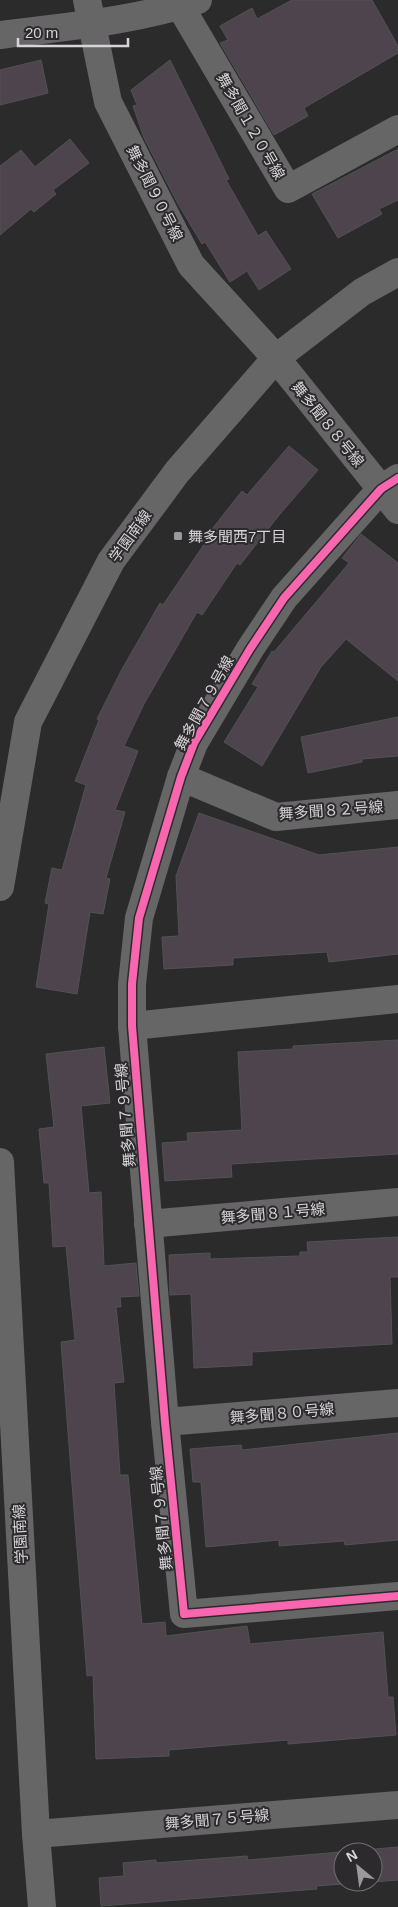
<svg xmlns="http://www.w3.org/2000/svg" width="398" height="1907" font-family="Arial,'Noto Sans JP',sans-serif">
	<style>
		.building { fill: #4d444e; stroke: #525253 }
		.lines { fill: none; stroke-linecap: round; stroke-linejoin: round }
		.minor { stroke: #676667; stroke-width: 28 }
		.cycleway-casing { stroke: #2d2a2d; stroke-width: 11 }
		.cycleway { stroke: #f766af; stroke-width: 8 }
		.poi-dot { fill: #9a999b; stroke: #2d2a2d; stroke-width: 2 }
		.labels { text-anchor: middle; dominant-baseline: central; stroke-width: 4; stroke-linejoin: round; paint-order: stroke }
		.street-label { font-size: 15px; fill: #d6d4d7; stroke: #2d2a2d }
		.poi-label { font-size: 15px; fill: #d6d4d7; stroke: #2d2a2d; text-anchor: start }
	</style>
	<rect width="100%" height="100%" fill="#2c2b2c"/>
	<!-- building -->
	<g class="building">
		<path d="M292,0H372L398,46V53L304,108L308,116L274,135L220,43L228,40L220,26L252,8L257,19Z"/>
		<path d="M41,60L48,93L0,105V70Z"/>
		<path d="M170,60L229,179L226,180L258,236L266,231L291,269L259,290L247,271L230,282L205,242L202,244L178,204L144,138L133,106L137,105L131,90Z"/>
		<path d="M70,139L89,163L53,190L56,194L34,212L31,209L0,235V166L21,150L35,167Z"/>
		<path d="M398,149V200L379,209L382,214L338,238L312,194Z"/>
		<path d="M289,446L318,470L280,514L240,565L237,563L202,615L197,612L144,704L124,746L138,751L115,810L125,812L106,878L110,879L103,914L90,912L77,994L36,987L49,904L45,903L52,868L62,870L86,785L75,781L99,720L97,719L121,671L160,603L163,605L207,540L205,538L242,491L247,495Z"/>
		<path d="M361,534L398,563V681L346,639L321,667L262,766L224,742L258,687L252,684L272,651L274,652L349,563L342,558Z"/>
		<path d="M398,717V756L362,759V762L308,773L301,737Z"/>
		<path d="M199,813L319,855L398,847V954L329,962L327,952L233,958V965L164,969L162,937L179,936L176,876Z"/>
		<path d="M398,1040V1154L231,1164L232,1177L165,1181L162,1143L188,1141L187,1133L242,1130L238,1052L293,1049V1046Z"/>
		<path d="M104,1047L110,1103L81,1106L89,1193L101,1192L104,1266L136,1263L139,1296L120,1297L121,1307H116L124,1382L114,1383L120,1475H128L142,1624L165,1622L166,1636L247,1626L250,1644L383,1632L388,1697H393L396,1735L288,1744V1740L169,1750V1756L96,1759L93,1675L87,1676L61,1342L75,1340L66,1246L53,1247L49,1183H44L39,1129L54,1127L46,1054Z"/>
		<path d="M398,1237V1277H390L392,1344L252,1352V1365L194,1368L191,1294L170,1295L169,1255L210,1253V1259L300,1256V1252H308L307,1242Z"/>
		<path d="M398,1433V1540L345,1545L344,1541L279,1546V1540L206,1547L201,1482H193L190,1449L241,1445L242,1450Z"/>
		<path d="M398,1847V1880L373,1882V1852H343V1882H370L316,1886L317,1889L101,1906L99,1878L124,1876L123,1863L156,1860V1863L247,1856L248,1860Z"/>
	</g>
	<g class="lines">
		<!-- minor -->
		<g class="minor">
			<path d="M87,0L108,102L191,265L276,358L398,510"/>
			<path d="M180,6L288,189L398,129"/>
			<path d="M0,35C64,27 136,21 198,0"/>
			<path d="M398,478L381,489L284,598L250,649L194,743L181,777L139,918L132,984V1026L165,1422L184,1614L398,1596"/>
			<path d="M181,777L276,817L398,805"/>
			<path d="M0,887L28,722L111,561L177,472L276,358L362,292L398,272"/>
			<path d="M132,1026L398,999"/>
			<path d="M0,1162L36,1834L42,1907"/>
			<path d="M148,1224L398,1202"/>
			<path d="M165,1422L398,1403"/>
			<path d="M36,1834L398,1805"/>
		</g>
		<!-- cycleway casing -->
		<g class="cycleway-casing">
			<path id="cycleway" d="M398,478L381,489L284,598L250,649L194,743L181,777L139,918L132,984V1026L165,1422L184,1614L398,1596"/>
		</g>
		<!-- cycleway -->
		<use href="#cycleway" class="cycleway"/>
	</g>
	<!-- markers -->
	<rect class="poi-dot" x="173" y="531" width="10" height="10" rx="2.5"/>
	<g class="labels">
		<!-- street labels -->
		<g class="street-label">
			<text transform="translate(251 126) rotate(60)">舞多聞１２０号線</text>
			<text transform="translate(155 193) rotate(63)">舞多聞９０号線</text>
			<text transform="translate(328 424) rotate(51)">舞多聞８８号線</text>
			<text transform="translate(130 536) rotate(-54)">学園南線</text>
			<text transform="translate(204 703) rotate(-61)">舞多聞７９号線</text>
			<text transform="translate(331 810) rotate(-4)">舞多聞８２号線</text>
			<text transform="translate(125 1115) rotate(-95)">舞多聞７９号線</text>
			<text transform="translate(273 1213) rotate(-5)">舞多聞８１号線</text>
			<text transform="translate(282 1413) rotate(-5)">舞多聞８０号線</text>
			<text transform="translate(161 1518) rotate(-96)">舞多聞７９号線</text>
			<text transform="translate(20 1534) rotate(-93)">学園南線</text>
			<text transform="translate(217 1819) rotate(-5)">舞多聞７５号線</text>
		</g>
		<!-- poi labels -->
		<g class="poi-label">
			<text x="188" y="536">舞多聞西7丁目</text>
		</g>
	</g>
	<!-- north arrow -->
	<g transform="translate(358 1867) rotate(331)"><circle r="24" fill="#2d2a2d" stroke="#716e71"/>
	<path d="M0-4L9 19L0 12L-9 19Z" fill="#9a999b"/>
	<text y="-8" font-size="14" font-weight="bold" text-anchor="middle" fill="#d6d4d7">N</text>
	</g>
	<!-- scale -->
	<path d="M18 38v8h110v-8" fill="none" stroke="#d6d4d7" stroke-width="2.5"/>
	<text x="25" y="38" font-size="15" fill="#d6d4d7" stroke="#2d2a2d" stroke-width="4" paint-order="stroke">20 m</text>
</svg>
